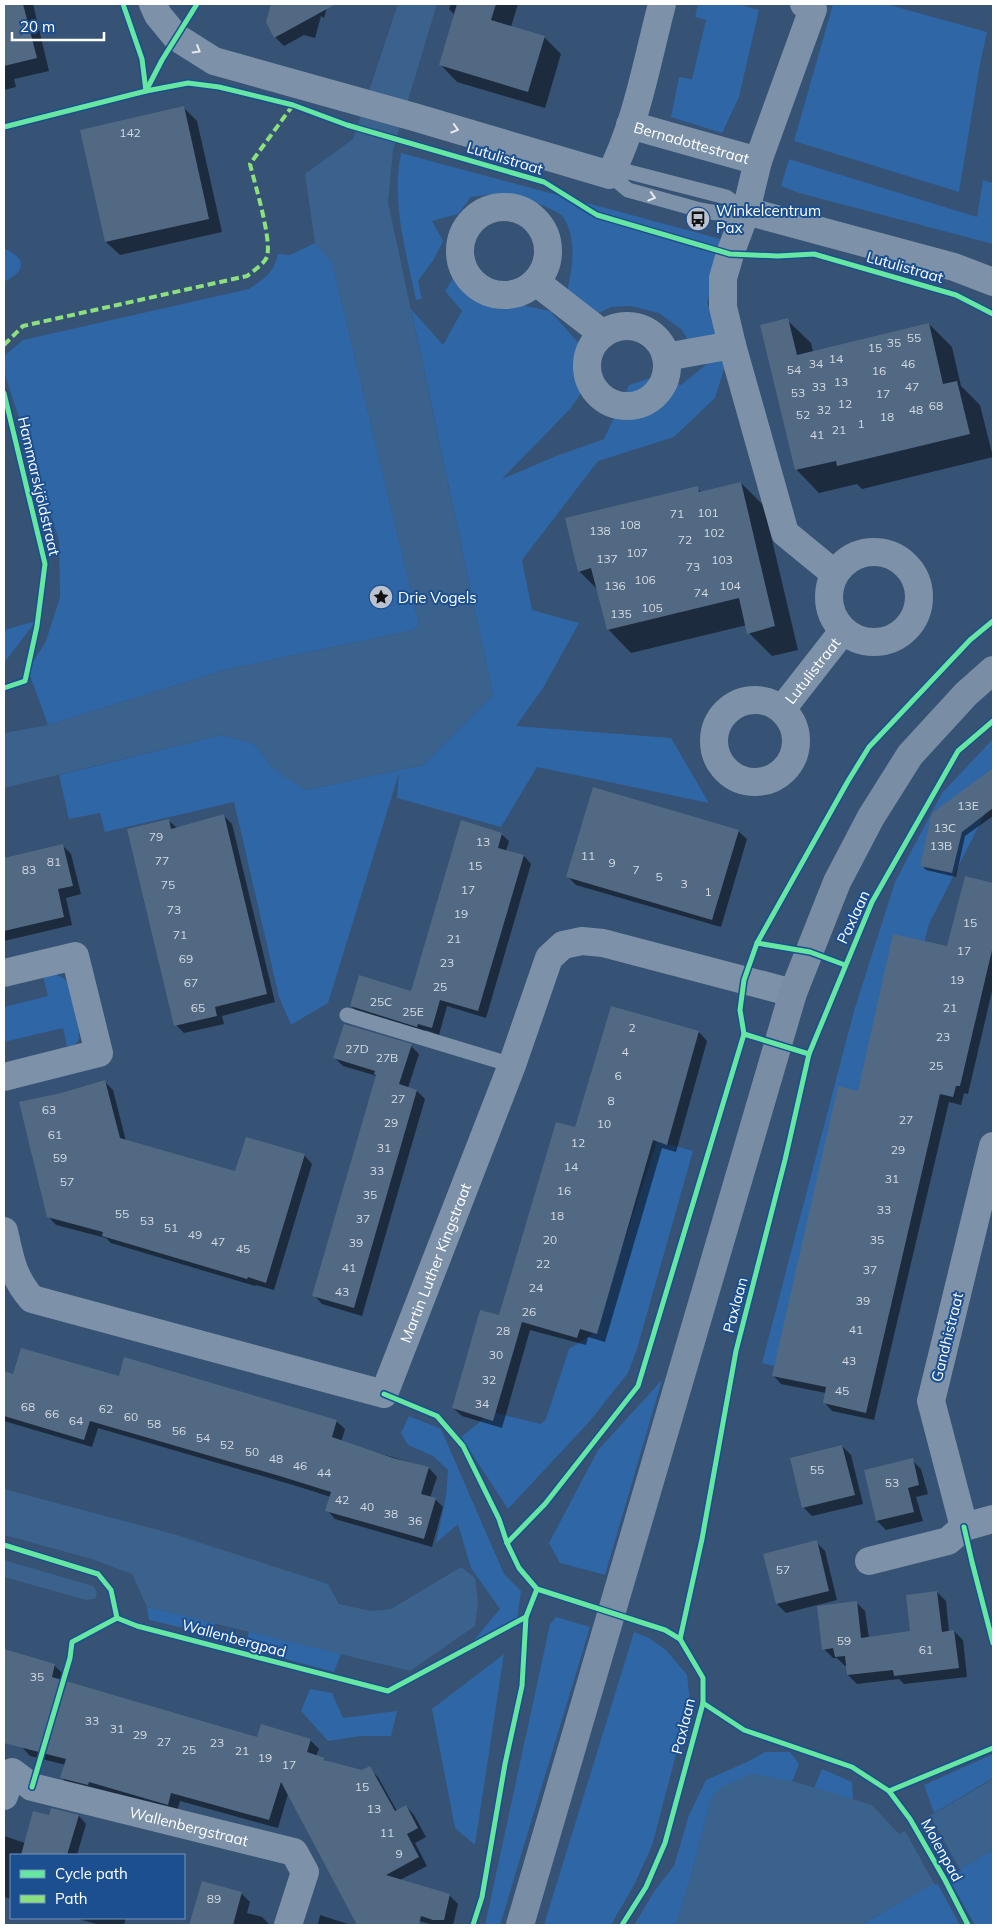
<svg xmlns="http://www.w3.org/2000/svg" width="997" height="1929" font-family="Mulish,sans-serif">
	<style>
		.green { fill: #2f66a5 }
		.water { fill: #3b618d }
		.pier { fill: #365274 }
		.shadow { fill: #0007 }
		.building { fill: #526984 }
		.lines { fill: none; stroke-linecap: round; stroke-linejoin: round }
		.lane { stroke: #7d92a8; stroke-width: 15 }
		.street { stroke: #7d92a8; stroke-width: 28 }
		.secondary { stroke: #798da4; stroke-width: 28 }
		.quiet { stroke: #8de07e; stroke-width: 4; stroke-dasharray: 8 4; stroke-linecap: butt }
		.cycleway-casing { stroke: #1b4f8f; stroke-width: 8 }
		.cycleway { stroke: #66e7a1; stroke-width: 5 }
		.oneway { stroke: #e5e9ee }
		.labels { text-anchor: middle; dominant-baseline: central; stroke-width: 4; stroke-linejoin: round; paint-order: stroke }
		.number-label { font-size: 12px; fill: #d4dae0 }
		.street-label { font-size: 15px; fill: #fff; stroke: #1b4f8f }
		.poi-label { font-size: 15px; fill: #fff; stroke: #1b4f8f; text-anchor: start }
	</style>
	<rect width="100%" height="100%" fill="#365274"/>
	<!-- green -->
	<g class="green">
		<path d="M698,4H738L759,10L739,97L722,133L671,117L679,77L692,79L706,20L695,17Z"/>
		<path d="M833,4H886L987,32L980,64L959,192L794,141Z"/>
		<path d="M401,153L728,241L707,302L717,338L690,344L682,330L659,313L630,306L611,307L590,317L566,296C572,271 578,239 563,217C560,213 554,211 550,209C521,193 503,193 471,197L458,214L432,221L443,241L434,259L418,281L422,299L416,300C406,252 391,201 401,153Z"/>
		<path d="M789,159L977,217L983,180L993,183V244L799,193L781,186Z"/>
		<path d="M315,243L332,262L419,624L414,630L228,669L48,725L28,670L46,641L60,597L59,540L4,372V356L23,340L249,289C265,278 273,274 278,254L290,255Z"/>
		<path d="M4,249C12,251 25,260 20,269C17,275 9,279 4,282Z"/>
		<path d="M457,272L471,295L550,311L599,366L571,408L502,479L556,456L604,439L629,385L653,377L681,385L718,355L725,366L715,398L674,437L598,461L522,560L532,610L579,623L543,688L516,726L671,738L709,803L537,767L501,827L397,798L399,773L328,1003L291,1025L279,997L234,802L105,832L100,813L69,819L59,775L222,735L252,743L259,749L271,766L306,790L423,765L493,695L411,309L443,345L462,311L445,291Z"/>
		<path d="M36,621L4,663V630Z"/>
		<path d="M993,739V798L929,924L868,1159L804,1374L762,1363L854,1011L895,882L942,793Z"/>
		<path d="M54,974C60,976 63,977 67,982C72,990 82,1034 78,1041C75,1045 72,1046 67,1046L63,1028L4,1042V1007L48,996L43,976Z"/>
		<path d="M657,1141L693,1151L637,1349L628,1373L589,1422L508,1509L461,1437L492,1412L541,1424L546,1419L569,1349L590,1336L597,1326Z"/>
		<path d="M662,1380L605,1575L560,1563L549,1543L598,1450Z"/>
		<path d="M409,1416L441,1429L504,1574L521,1591L516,1628L490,1634L469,1646L500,1609L471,1568L458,1524L436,1543L446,1497L448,1470L433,1456L408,1445L401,1433Z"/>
		<path d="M147,1607L216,1623L209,1634L149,1620Z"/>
		<path d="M556,1617L590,1627L500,1925H485L550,1624Z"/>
		<path d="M249,1631L341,1654L334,1672L245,1648Z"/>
		<path d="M634,1632L649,1638L666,1650L687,1675L690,1701L652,1846L634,1885L611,1925H544Z"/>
		<path d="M504,1654L475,1845L455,1828L432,1709Z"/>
		<path d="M310,1689L332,1693L343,1718L397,1711L391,1736H360L328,1741L301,1711Z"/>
		<path d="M765,1752H790L799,1764L792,1782L751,1774L711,1798L695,1862L676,1925H634L655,1890L674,1866L689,1815L706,1780L749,1761Z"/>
		<path d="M993,1754V1778L934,1813L924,1785Z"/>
		<path d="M822,1769L852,1782L853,1800L814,1788Z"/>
		<path d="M993,1850V1925H975L949,1879L954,1872Z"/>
		<path d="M936,1881L960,1925H861L870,1920Z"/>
	</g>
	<!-- water -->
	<g class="water">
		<path d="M398,4H437L393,150L388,202L493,695L423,765L306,790L286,778L271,766L259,749L252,743L222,735L4,788V733L48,725L228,669L414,630L419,624L332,262L315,243L305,174L353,139Z"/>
		<path d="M4,1489L177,1535L328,1584L339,1604L371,1611L391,1609L461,1567L475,1578L478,1602L475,1626L410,1671L147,1607L132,1574L92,1559L4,1535Z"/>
		<path d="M4,1560L93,1586L97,1592L95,1599L86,1600L4,1577Z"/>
		<path d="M751,1774L796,1782L872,1805L899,1834L993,1779V1850L861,1925H676L695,1862L711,1798L721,1787Z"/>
	</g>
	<!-- pier -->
	<path class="pier" d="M929,1814L961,1871L935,1885L904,1829Z"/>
	<!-- shadow -->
	<g class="shadow">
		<path d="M4,4H33L49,71L14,79L16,87L4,90Z"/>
		<path d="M273,4H328L324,18L321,16L315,38L304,35L284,46L275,37L267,22Z"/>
		<path d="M451,4H518L511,27L544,37L561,54L545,108L457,82L440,64L455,15L449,9Z"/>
		<path d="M184,108L197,121L222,232L120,255L106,242Z"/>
		<path d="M787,320L811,343L813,352L929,324L952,347L961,386L980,405L993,457L862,489L857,484L819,493L796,469Z"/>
		<path d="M741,483L764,506L798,650L772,656L749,633L747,625L631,653L608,629L598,590L579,571L697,488L702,493Z"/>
		<path d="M991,778L993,781V816L965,836L956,877L926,870L922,865Z"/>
		<path d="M224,816L232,824L275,1002L222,1016L224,1024L184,1033L176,1025L168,820L177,828Z"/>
		<path d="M738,831L747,839L721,927L576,885L568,877Z"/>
		<path d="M501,834L509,841L506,851L524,856L531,864L486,1018L447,1006L439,1035L426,1030L425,1033L359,1013L351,1006L411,992Z"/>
		<path d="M63,846L71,854L81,894L66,898L72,925L4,941V860Z"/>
		<path d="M966,878L993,884V987L968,1094L964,1093L961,1105L949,1102L874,1420L832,1411L824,1402L826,1393L781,1384L773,1375L859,1093L948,948Z"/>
		<path d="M699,1032L707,1041L676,1152L662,1148L605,1342L588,1337L586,1345L530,1330L502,1428L462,1416L453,1408L500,1317Z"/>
		<path d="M411,1046L419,1054L408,1088L417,1091L425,1099L362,1316L322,1304L314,1295L377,1076L343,1066L335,1058Z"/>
		<path d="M105,1082L113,1090L126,1141L236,1173L304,1155L312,1164L274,1290L256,1285L255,1286L111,1243L106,1238L56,1225L48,1216L62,1094Z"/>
		<path d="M4,1373L14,1376L120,1377L336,1421L345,1429L341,1442L429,1468L437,1477L430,1498L435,1499L443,1507L432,1547L335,1519L327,1510L331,1497L293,1485L98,1428L92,1447L4,1421Z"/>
		<path d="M842,1446L851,1455L863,1504L812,1516L803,1507Z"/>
		<path d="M912,1460L921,1469L928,1494L916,1497L923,1521L886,1530L877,1521L866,1471Z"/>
		<path d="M816,1542L825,1551L837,1600L786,1613L777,1604L765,1555Z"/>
		<path d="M937,1592L946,1601L949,1632L954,1631L963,1640L967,1677L904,1684L899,1679L857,1684L848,1675L847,1665L845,1666L837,1658H833L824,1649L856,1602L865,1611L869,1638L912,1632Z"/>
		<path d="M4,1650L55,1666L63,1674L61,1681L258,1739L310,1740L319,1749L316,1756L324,1759L328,1762L363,1772L369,1768L378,1777L397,1811L406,1806L414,1815L426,1837L415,1843L427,1866L400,1880L450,1896L458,1904L453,1925H433L409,1918L407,1925H359L288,1794L278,1828L180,1801L177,1812L70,1786L62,1778L66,1765L30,1756L22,1747L30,1720L4,1712Z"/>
		<path d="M79,1816L86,1824L77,1855H11V1899L4,1897V1836L25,1843L50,1817Z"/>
		<path d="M203,1882L241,1893L250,1902L247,1913L262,1917L270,1925H191Z"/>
		<path d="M320,1915L351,1925H318Z"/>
		<path d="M75,1918H126L124,1925H100Z"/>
	</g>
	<!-- building -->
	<g class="building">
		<path d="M4,4H23L37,58L4,66Z"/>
		<path d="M271,4H336L274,38L266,22Z"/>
		<path d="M457,4H496L491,20L545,36L528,92L439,65Z"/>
		<path d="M184,106L209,219L105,242L80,130Z"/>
		<path d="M788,318L797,355L929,323L943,384L957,381L970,434L837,466L836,461L795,470L760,325Z"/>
		<path d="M741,482L775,626L747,634L739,598L607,630L591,568L578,572L565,518L698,486L699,492Z"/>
		<path d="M993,768V808L962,832L952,873L920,866L932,813Z"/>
		<path d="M593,787L739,830L712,920L566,877Z"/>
		<path d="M224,814L267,994L215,1007L217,1016L174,1026L127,829L169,819L171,829Z"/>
		<path d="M461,820L502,833L498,848L524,855L478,1011L440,1000L432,1028L418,1024L417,1027L350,1006L359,975L411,991Z"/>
		<path d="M63,844L73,886L58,889L64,917L4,931V858Z"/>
		<path d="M965,876L993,883V946L960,1086H956L953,1097L940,1094L866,1413L823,1403L826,1387L772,1376L838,1086L858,1091L893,934L947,946Z"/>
		<path d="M611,1006L699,1031L667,1145L653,1140L597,1334L580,1329L577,1338L522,1322L493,1421L452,1408L480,1310L499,1315L556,1122L575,1127Z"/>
		<path d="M344,1024L412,1044L399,1084L417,1090L354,1308L312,1296L376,1075L374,1074L375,1071L333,1058Z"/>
		<path d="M105,1080L120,1138L235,1171L246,1137L305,1154L266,1283L248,1277L247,1279L102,1236L103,1232L47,1217L19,1102L61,1093Z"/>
		<path d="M21,1348L119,1376L124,1357L337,1420L332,1437L393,1458L429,1467L421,1494L436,1498L424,1539L325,1511L331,1492L283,1477L90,1421L84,1440L4,1416V1371L13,1374Z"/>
		<path d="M842,1445L855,1495L802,1508L790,1458Z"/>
		<path d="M913,1458L919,1485L908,1488L914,1512L876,1521L864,1470Z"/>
		<path d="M817,1540L829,1591L776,1604L763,1554Z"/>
		<path d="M937,1591L942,1632L954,1630L959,1668L894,1676L893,1670L847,1675L845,1656L835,1657L833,1648L822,1650L817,1606L857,1601L861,1638L910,1631L906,1595Z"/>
		<path d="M4,1649L55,1664L52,1677L257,1737L261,1724L311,1739L307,1752L325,1758L324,1760L362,1770L370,1766L395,1811L406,1805L418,1828L407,1834L419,1857L386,1875L450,1894L444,1920H433L421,1916L419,1925H357L281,1782L269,1820L171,1793L168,1805L89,1782L88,1785L60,1778L66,1759L4,1743Z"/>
		<path d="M51,1808L79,1815L67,1855H21L33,1811L49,1815Z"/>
		<path d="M202,1881L242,1892L233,1925H189Z"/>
	</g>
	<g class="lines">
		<!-- lane -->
		<g class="lane">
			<path d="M610,175L628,190L700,210L723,214L746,211"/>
			<path d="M610,175L629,172L726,197L746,211"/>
			<path d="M347,1015L512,1065"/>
		</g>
		<!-- street -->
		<g class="street">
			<path d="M153,4L158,15L176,37L214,61L414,117L610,175C637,122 647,61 662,4"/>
			<path d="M804,4L813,9L758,161L746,211L730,254L723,278V307L732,345L785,533L835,574"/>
			<path id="s1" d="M630,125L758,161"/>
			<circle cx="504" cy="251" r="44"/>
			<path d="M746,211L954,267L993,282"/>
			<path d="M536,282L603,334"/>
			<circle cx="627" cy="366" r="40"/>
			<path d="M666,357L732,345"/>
			<circle cx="874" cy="597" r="45"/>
			<circle cx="755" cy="741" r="41"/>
			<path id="s2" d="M782,709L843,631"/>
			<path d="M4,973L75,956L99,1053L4,1077"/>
			<path d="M993,1146L931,1401L964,1527L993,1519"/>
			<path id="s3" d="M4,1231C10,1258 13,1278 32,1299L384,1394L512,1065L549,958L563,945L582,941L603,943L793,993"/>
			<path d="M869,1561L948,1541L964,1527"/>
			<path id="s4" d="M4,1796L12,1772L32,1787L294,1852L305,1872L288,1925"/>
		</g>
		<!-- secondary -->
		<path class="secondary" d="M520,1925L793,993L837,882L871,817L910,755L966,694L993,670"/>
		<!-- quiet -->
		<path class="quiet" d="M4,345L23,326L247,276C253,271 264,264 267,257C272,239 255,185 250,164L293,105"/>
		<!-- cycleway casing -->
		<g class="cycleway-casing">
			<g id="cycleway">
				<path d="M123,4L142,59L146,91L188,83L219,87L293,105L347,125L544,182L597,215L730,254L778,256L814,254L956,295L993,314"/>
				<path d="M4,127L146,91L162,60L197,4"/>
				<path d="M4,393L45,564L37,626L25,681L4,688"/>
				<path d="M757,943L810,952L845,965"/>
				<path d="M744,1034L809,1054"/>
				<path d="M384,1394L437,1416L463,1446L499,1519L507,1543L519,1568L537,1589L665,1630L680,1639"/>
				<path d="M964,1527L972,1562L993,1643"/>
				<path d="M507,1543L545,1504L638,1386L744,1034L740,1010L744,980L757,943L848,781L869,747L970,640L993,621"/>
				<path d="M4,1545L98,1574L111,1590L117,1618"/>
				<path d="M117,1618L137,1626L388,1691L526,1617"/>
				<path d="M703,1703L744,1730L852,1767L889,1791L910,1819L945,1880L968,1925"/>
				<path d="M32,1787L70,1658L72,1642L117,1618"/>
				<path d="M889,1791L993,1748"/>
				<path d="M473,1925L482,1897L505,1764L522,1686L526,1617L537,1589"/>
				<path d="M622,1925L646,1887L665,1843L703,1703V1678L680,1639L702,1539L736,1351L785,1160L809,1054L872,902L958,751L993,721"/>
			</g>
		</g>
		<!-- cycleway -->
		<use href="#cycleway" class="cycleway"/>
	</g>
	<!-- one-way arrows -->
	<defs><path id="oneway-chevron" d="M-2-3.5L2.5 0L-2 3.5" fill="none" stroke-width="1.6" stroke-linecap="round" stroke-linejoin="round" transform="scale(1.25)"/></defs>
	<g class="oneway">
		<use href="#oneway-chevron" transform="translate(197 50) rotate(31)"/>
		<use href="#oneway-chevron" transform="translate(455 129) rotate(17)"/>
		<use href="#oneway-chevron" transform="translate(652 197) rotate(16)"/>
	</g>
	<!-- icons -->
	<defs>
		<g id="bus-disc" transform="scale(1.25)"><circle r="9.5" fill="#b9c2ce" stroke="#1b4f8f"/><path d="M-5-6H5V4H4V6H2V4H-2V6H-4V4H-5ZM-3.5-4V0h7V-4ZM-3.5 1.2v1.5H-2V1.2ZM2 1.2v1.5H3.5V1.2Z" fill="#111"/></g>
		<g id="sight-disc" transform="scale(1.25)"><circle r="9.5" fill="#b9c2ce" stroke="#1b4f8f"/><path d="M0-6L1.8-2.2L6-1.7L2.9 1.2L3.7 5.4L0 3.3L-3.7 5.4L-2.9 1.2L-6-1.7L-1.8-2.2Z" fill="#111"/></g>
	</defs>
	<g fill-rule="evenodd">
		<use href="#bus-disc" x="698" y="219"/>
		<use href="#sight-disc" x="381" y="597"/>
	</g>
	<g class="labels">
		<!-- number labels -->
		<g class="number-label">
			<text x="130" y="132">142</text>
			<text x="914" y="337">55</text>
			<text x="894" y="342">35</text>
			<text x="875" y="347">15</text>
			<text x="836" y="358">14</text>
			<text x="816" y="363">34</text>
			<text x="908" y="363">46</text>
			<text x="794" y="369">54</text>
			<text x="879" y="370">16</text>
			<text x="841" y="381">13</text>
			<text x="819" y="386">33</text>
			<text x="912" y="386">47</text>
			<text x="798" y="392">53</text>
			<text x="883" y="393">17</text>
			<text x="845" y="403">12</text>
			<text x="936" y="405">68</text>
			<text x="824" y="409">32</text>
			<text x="916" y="409">48</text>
			<text x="803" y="414">52</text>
			<text x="887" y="416">18</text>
			<text x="861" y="423">1</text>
			<text x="839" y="429">21</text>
			<text x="817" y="434">41</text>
			<text x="708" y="512">101</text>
			<text x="677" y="513">71</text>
			<text x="630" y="524">108</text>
			<text x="600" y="530">138</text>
			<text x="714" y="532">102</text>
			<text x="685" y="539">72</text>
			<text x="637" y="552">107</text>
			<text x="607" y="558">137</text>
			<text x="722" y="559">103</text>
			<text x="693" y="566">73</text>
			<text x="645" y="579">106</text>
			<text x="615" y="585">136</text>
			<text x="730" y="585">104</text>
			<text x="701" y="592">74</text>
			<text x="652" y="607">105</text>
			<text x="621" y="613">135</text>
			<text x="968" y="805">13E</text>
			<text x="945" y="827">13C</text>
			<text x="156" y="836">79</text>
			<text x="483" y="841">13</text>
			<text x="941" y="845">13B</text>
			<text x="588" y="855">11</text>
			<text x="162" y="860">77</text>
			<text x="54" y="861">81</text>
			<text x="612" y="862">9</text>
			<text x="475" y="865">15</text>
			<text x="29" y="869">83</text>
			<text x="636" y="869">7</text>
			<text x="659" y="876">5</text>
			<text x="684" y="883">3</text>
			<text x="168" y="884">75</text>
			<text x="468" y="889">17</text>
			<text x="708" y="891">1</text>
			<text x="174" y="909">73</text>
			<text x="461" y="913">19</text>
			<text x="970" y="922">15</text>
			<text x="180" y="934">71</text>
			<text x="454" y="938">21</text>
			<text x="964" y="950">17</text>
			<text x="186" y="958">69</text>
			<text x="447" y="962">23</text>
			<text x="957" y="979">19</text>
			<text x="191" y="982">67</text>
			<text x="440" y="986">25</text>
			<text x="381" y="1001">25C</text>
			<text x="198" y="1007">65</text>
			<text x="950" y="1007">21</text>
			<text x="413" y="1011">25E</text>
			<text x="632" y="1027">2</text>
			<text x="943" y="1036">23</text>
			<text x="357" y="1048">27D</text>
			<text x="625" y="1051">4</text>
			<text x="387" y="1057">27B</text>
			<text x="936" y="1065">25</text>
			<text x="618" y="1075">6</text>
			<text x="398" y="1098">27</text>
			<text x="611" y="1100">8</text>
			<text x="49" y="1109">63</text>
			<text x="906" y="1119">27</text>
			<text x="391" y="1122">29</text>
			<text x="604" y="1123">10</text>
			<text x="55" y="1134">61</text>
			<text x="578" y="1142">12</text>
			<text x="384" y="1147">31</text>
			<text x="898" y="1149">29</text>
			<text x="60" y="1157">59</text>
			<text x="571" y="1166">14</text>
			<text x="377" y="1170">33</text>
			<text x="892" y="1178">31</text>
			<text x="67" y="1181">57</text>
			<text x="564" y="1190">16</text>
			<text x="370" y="1194">35</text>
			<text x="884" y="1209">33</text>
			<text x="122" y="1213">55</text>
			<text x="557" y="1215">18</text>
			<text x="363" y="1218">37</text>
			<text x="147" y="1220">53</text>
			<text x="171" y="1227">51</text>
			<text x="195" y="1234">49</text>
			<text x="550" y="1239">20</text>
			<text x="877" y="1239">35</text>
			<text x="218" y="1241">47</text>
			<text x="356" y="1242">39</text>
			<text x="243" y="1248">45</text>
			<text x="543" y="1263">22</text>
			<text x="349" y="1267">41</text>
			<text x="870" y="1269">37</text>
			<text x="536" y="1287">24</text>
			<text x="342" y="1291">43</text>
			<text x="863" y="1300">39</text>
			<text x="529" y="1311">26</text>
			<text x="856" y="1329">41</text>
			<text x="503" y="1330">28</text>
			<text x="496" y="1354">30</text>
			<text x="849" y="1360">43</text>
			<text x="489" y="1379">32</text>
			<text x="842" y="1390">45</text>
			<text x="482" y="1403">34</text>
			<text x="28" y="1406">68</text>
			<text x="106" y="1408">62</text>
			<text x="52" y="1413">66</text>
			<text x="131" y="1416">60</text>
			<text x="76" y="1420">64</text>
			<text x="154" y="1423">58</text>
			<text x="179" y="1430">56</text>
			<text x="203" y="1437">54</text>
			<text x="227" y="1444">52</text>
			<text x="252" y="1451">50</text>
			<text x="276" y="1458">48</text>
			<text x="300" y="1465">46</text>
			<text x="817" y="1469">55</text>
			<text x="324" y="1472">44</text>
			<text x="892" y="1482">53</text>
			<text x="342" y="1499">42</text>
			<text x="367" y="1506">40</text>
			<text x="391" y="1513">38</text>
			<text x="415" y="1520">36</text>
			<text x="783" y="1569">57</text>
			<text x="844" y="1640">59</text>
			<text x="926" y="1649">61</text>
			<text x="37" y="1676">35</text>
			<text x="92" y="1720">33</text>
			<text x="117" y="1728">31</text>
			<text x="140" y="1734">29</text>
			<text x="164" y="1741">27</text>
			<text x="217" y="1742">23</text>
			<text x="189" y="1749">25</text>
			<text x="242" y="1750">21</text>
			<text x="265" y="1757">19</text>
			<text x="289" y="1764">17</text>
			<text x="362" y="1786">15</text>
			<text x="374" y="1808">13</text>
			<text x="387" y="1832">11</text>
			<text x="399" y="1853">9</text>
			<text x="214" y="1898">89</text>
		</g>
		<!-- street labels -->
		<g class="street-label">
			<text stroke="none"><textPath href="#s1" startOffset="64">Bernadottestraat</textPath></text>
			<text transform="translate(505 158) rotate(17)">Lutulistraat</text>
			<text transform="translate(905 267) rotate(16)">Lutulistraat</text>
			<text transform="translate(39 486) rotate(77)">Hammarskjöldstraat</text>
			<text stroke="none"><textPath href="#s2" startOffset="49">Lutulistraat</textPath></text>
			<text transform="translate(853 917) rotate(-65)">Paxlaan</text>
			<text stroke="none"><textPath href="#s3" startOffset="580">Martin Luther Kingstraat</textPath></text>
			<text transform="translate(735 1305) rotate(-75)">Paxlaan</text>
			<text transform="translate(947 1337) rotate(-76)">Gandhistraat</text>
			<text transform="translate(234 1638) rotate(15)">Wallenbergpad</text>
			<text transform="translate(683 1726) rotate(-76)">Paxlaan</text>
			<text stroke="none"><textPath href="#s4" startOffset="212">Wallenbergstraat</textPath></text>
			<text transform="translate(942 1850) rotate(61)">Molenpad</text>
		</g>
		<!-- poi labels -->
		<g class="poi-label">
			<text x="716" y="210">Winkelcentrum<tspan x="716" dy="17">Pax</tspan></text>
			<text x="398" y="597">Drie Vogels</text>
		</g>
	</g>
	<!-- border -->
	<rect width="997" height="1929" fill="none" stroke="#ffffff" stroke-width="10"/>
	<!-- legend -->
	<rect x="10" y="1854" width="175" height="65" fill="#1b4f8f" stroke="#7695bc"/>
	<rect x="20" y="1870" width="25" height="8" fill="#66e7a1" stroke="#7695bc"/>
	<text x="55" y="1879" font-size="15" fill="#ffffff">Cycle path</text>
	<rect x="20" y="1895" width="25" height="8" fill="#8de07e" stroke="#7695bc"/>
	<text x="55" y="1904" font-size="15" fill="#ffffff">Path</text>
	<!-- scale -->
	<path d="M12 32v8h92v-8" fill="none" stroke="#ffffff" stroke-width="2.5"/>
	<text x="20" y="32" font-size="15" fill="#ffffff" stroke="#1b4f8f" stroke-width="4" paint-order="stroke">20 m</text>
</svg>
